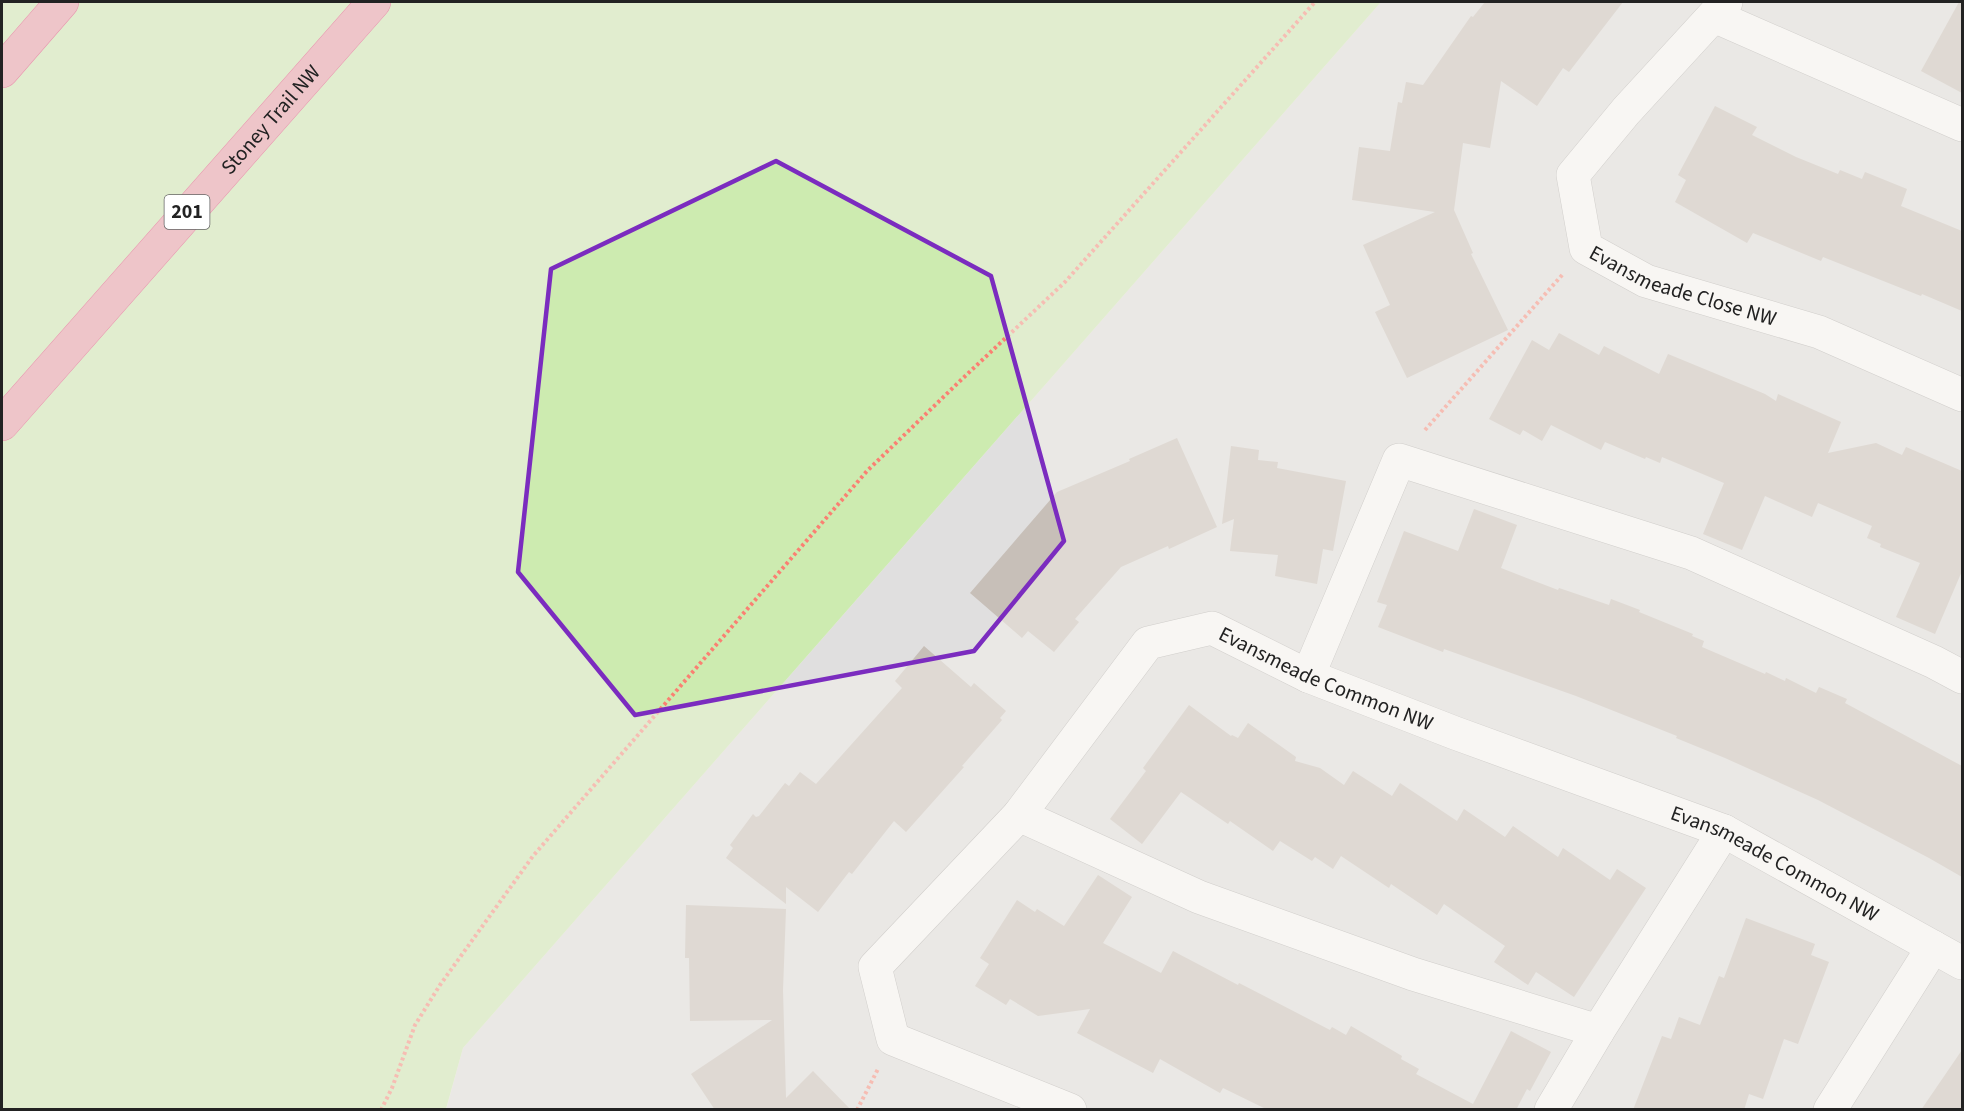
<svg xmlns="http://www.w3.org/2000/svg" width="1964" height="1111" font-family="'Source Sans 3',sans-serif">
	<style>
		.residential { fill: #e0dfdf }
		.grass { fill: #cdebb0 }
		.building { fill: #c7bfb8 }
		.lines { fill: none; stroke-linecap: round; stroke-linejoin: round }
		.minor-casing { stroke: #a9a9a9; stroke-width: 34 }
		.highway-casing { stroke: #dc2a67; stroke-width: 34 }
		.path { stroke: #fa8072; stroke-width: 4; stroke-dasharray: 3 3; stroke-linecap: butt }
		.minor { stroke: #fff; stroke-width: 33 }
		.highway { stroke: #e892a2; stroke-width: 33 }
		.marked { fill: none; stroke: #7b2cbf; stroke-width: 4.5; stroke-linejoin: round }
		.labels { text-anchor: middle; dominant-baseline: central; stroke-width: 4.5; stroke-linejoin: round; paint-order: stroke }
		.shield { fill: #fff; stroke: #646464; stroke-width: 1.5 }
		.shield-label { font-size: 20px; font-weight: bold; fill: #222 }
		.street-label { font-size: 21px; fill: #222; stroke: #fff }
	</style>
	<rect width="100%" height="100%" fill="#f2efe9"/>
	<!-- residential -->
	<path class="residential" d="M1381,2H1962V1109L446,1110L463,1048Z"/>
	<!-- grass -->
	<path class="grass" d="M2,2H1381L463,1048L446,1109L2,1110Z"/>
	<!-- building -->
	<g class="building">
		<path d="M1485,2H1623L1569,72L1563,68L1537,106L1501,81L1490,148L1463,143L1454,210L1473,253L1471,254L1508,330L1407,378L1375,312L1390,305L1363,245L1435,212L1352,200L1359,147L1390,151L1398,102L1402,103L1406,82L1423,85L1471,16L1473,17Z"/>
		<path d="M1959,2H1962V93L1921,71Z"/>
		<path d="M1715,106L1757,127L1752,135L1796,157L1838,174L1840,170L1862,179L1865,172L1907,189L1901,206L1962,231V311L1922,294L1921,296L1823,257L1821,261L1753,233L1747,243L1675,202L1686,180L1678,175Z"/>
		<path d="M1559,333L1599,355L1604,346L1659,374L1668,354L1765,394L1776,401L1778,394L1841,422L1828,453L1876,443L1902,455L1906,447L1962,471V571L1935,634L1896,617L1920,563L1880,547L1881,544L1867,538L1872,526L1818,503L1812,517L1765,496L1742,550L1703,534L1724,483L1662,457L1660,463L1646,457L1645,459L1605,442L1601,450L1551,425L1542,441L1523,430L1520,435L1489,419L1532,340L1549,350Z"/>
		<path d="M1177,438L1217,527L1169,549L1168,546L1121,567L1075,619L1079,622L1054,652L1028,631L1022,638L970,593L1057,492L1130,461L1129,459Z"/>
		<path d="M1231,446L1259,450L1258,460L1278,462L1277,468L1346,481L1333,551L1323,549L1317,584L1275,576L1278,555L1230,551L1234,519L1222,524Z"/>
		<path d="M1474,509L1517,525L1501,568L1558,590L1559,588L1609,605L1611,599L1640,610L1639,612L1693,634L1692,636L1704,641L1702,647L1765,674L1766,672L1785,681L1786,678L1816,693L1819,687L1847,699L1845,703L1962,766V877L1929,858L1818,800L1725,758L1676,738L1677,736L1576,696L1444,649L1443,652L1378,627L1387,605L1377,602L1404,531L1458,551Z"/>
		<path d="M924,646L971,687L974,683L1006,711L1000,718L1002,720L962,766L964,767L906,832L894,821L852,874L849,872L818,912L786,887V904L726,858L733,848L730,845L753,814L756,817L759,816L785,783L789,786L800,772L816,784L902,688L895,681Z"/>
		<path d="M1189,705L1231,736L1232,735L1238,738L1248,723L1296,757L1295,761L1320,768L1344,785L1353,771L1392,796L1400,783L1457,821L1464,809L1505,837L1513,826L1558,857L1563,848L1610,880L1617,869L1646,888L1574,997L1536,972L1528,985L1494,962L1505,946L1444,904L1437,915L1391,884L1389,888L1341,856L1333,869L1315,857L1312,861L1280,841L1273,851L1230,821L1228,824L1181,792L1142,844L1110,819L1146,771L1143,768Z"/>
		<path d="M1098,875L1132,897L1103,943L1161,973L1173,951L1238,985L1239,983L1330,1030L1332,1027L1346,1035L1351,1026L1402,1056L1401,1059L1419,1069L1416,1074L1473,1104L1511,1031L1551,1052L1530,1091L1527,1089L1516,1110H1268L1223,1088L1220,1093L1160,1059L1153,1073L1077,1033L1090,1009L1038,1016L1010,999L1006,1005L975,986L989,964L980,958L1017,900L1035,912L1037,909L1064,926Z"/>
		<path d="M686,905L786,909L783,990L786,1098L813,1071L851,1110H715L691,1074L772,1020L690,1021L689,958H685Z"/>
		<path d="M1746,918L1815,944L1811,955L1829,962L1798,1044L1784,1039L1763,1099L1749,1094L1744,1110H1633L1662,1036L1671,1039L1679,1017L1700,1025L1719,976L1724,978Z"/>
		<path d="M1962,1050V1110H1921Z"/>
	</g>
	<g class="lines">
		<!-- minor casing -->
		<g class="minor-casing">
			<g id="minor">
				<path id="s1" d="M1726,2L1626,111L1573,175L1586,248L1646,281L1819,332L1962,395"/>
				<path d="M1714,16L1962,125"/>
				<path d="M1308,676L1399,460L1691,553L1934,662L1962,677"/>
				<path d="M1019,815L1199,897L1413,974L1598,1031"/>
				<path id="s2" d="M1070,1110L893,1039L875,967L1019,815L1148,643L1212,628L1308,676L1455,733L1724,831L1962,963"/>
				<path d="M1551,1110L1598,1031L1724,831"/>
				<path d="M1830,1110L1933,947"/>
			</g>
		</g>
		<!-- highway casing -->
		<g class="highway-casing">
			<g id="highway">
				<path d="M2,71L62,2"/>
				<path id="s3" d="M2,424L374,2"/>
			</g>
		</g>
		<!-- path -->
		<g class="path">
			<path d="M1425,430L1563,274"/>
			<path d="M381,1110L392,1088L415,1025L440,985L533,856L867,471L961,380L1065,282L1315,2"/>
			<path d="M857,1110L878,1069"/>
		</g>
		<!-- minor -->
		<use href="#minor" class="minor"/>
		<!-- highway -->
		<use href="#highway" class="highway"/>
	</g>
	<!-- marked area -->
	<path d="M0 0H1964V1111H0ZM776,161L991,276L1064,541L974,651L635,715L518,572L551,269Z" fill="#f2efe9" fill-opacity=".55" fill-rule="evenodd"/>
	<path class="marked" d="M776,161L991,276L1064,541L974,651L635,715L518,572L551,269Z"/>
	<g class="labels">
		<!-- shield labels -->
		<rect class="shield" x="164.5" y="195" width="45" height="34" rx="4.5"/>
		<g class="shield-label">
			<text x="187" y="212">201</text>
		</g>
		<!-- street labels -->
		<g class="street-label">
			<text stroke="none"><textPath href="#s3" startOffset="406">Stoney Trail NW</textPath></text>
			<text stroke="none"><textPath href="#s1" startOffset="410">Evansmeade Close NW</textPath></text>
			<text stroke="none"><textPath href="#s2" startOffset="880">Evansmeade Common NW</textPath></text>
			<text stroke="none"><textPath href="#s2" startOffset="1366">Evansmeade Common NW</textPath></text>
		</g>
	</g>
	<!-- border -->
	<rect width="1964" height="1111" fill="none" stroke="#222222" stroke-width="6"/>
</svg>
